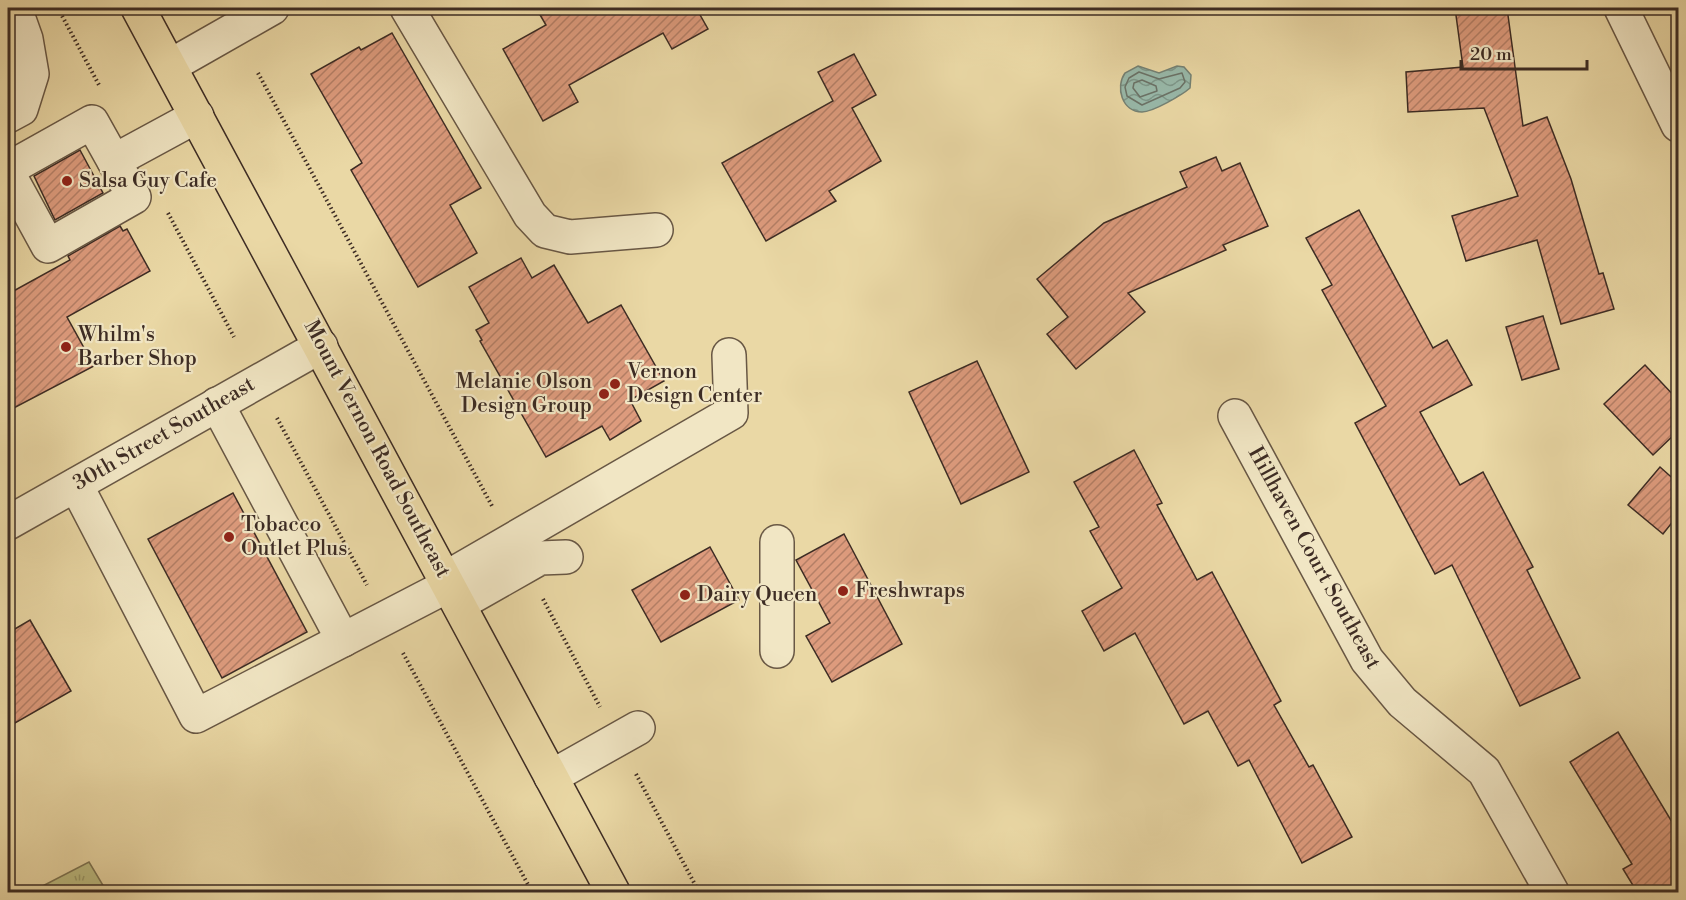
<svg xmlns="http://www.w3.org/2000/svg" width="1686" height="900" font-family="'Libre Bodoni',serif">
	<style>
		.grass { fill: url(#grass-tufts); stroke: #7d7453; stroke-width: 1.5 }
		.water { fill: url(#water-waves); stroke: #748174; stroke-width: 1.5 }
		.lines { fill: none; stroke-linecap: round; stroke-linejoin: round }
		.shore { stroke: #6a7267; stroke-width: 1.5 }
		.building { fill: url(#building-hatch); stroke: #3d2c24; stroke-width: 1.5 }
		.minor-casing { stroke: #685744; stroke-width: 36 }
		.major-casing { stroke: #3d2c24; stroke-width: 36 }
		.path { stroke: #3d2c24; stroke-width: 4; stroke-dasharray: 1.5 3; stroke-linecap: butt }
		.minor { stroke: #f1e6c4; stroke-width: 33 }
		.major { stroke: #ead8a5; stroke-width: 33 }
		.poi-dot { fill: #8f2418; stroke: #f1e6c4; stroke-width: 2 }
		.labels { text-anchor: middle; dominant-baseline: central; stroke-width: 4.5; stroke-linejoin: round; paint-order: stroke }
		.poi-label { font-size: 21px; fill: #3d2c24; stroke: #f1e6c4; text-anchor: start }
		.street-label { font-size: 21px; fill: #3d2c24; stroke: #f1e6c4 }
	</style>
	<defs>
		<pattern id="grass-tufts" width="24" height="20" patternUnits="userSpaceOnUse" patternTransform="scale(1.5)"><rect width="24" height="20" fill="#bdbd82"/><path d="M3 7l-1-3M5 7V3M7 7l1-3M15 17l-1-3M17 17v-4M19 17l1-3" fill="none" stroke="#9b9a6a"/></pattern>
		<pattern id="water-waves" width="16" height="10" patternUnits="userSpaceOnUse" patternTransform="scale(1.5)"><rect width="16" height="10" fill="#98b9aa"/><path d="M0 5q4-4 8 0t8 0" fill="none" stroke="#7d978a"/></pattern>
		<pattern id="building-hatch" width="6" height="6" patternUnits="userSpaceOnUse" patternTransform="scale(1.5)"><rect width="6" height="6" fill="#dd9b7d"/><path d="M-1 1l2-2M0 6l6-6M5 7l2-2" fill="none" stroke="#b47f66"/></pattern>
	</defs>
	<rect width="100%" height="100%" fill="#ead8a5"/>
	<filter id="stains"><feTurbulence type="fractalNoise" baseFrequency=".00333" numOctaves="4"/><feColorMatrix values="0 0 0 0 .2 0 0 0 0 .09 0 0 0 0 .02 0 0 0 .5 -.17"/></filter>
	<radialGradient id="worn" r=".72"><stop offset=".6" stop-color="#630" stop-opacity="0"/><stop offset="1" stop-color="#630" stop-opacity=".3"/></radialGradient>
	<!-- grass -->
	<path class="grass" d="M89,862L107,892H31Z"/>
	<!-- water -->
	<path class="water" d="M1138,66L1159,73L1177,66L1184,67L1191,75L1190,88C1182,95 1153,112 1142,112C1122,112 1115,87 1125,73Z"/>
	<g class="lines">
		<!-- shore -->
		<g class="shore">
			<path d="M1139,72L1159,79L1182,73L1185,82L1180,88L1142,105L1127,96L1125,87L1129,78Z"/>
			<path d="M1142,80L1156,86L1157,91L1140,97L1133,88L1134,83Z"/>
		</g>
	</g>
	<!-- building -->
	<g class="building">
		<path d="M536,8H709L699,13L708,29L672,49L663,33L569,85L578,102L543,121L503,49L546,25Z"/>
		<path d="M1455,8H1507L1523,126L1547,117L1571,179L1599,274L1603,273L1614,309L1561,324L1537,240L1466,261L1452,216L1518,196L1484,108L1408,112L1406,72L1463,67Z"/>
		<path d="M392,33L481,188L450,205L477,253L418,287L351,170L362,163L311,74L359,47L361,50Z"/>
		<path d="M854,54L876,95L852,108L881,161L829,191L836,201L766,241L722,163L833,101L818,72Z"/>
		<path d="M80,150L103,193L55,220L34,176Z"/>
		<path d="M1216,157L1222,171L1240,163L1268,226L1223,245L1226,250L1128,293L1145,312L1076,369L1047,334L1068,317L1037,279L1104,223L1187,187L1180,172Z"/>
		<path d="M1359,210L1433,348L1447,340L1472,385L1420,412L1460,485L1483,472L1533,567L1527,570L1580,678L1520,706L1452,565L1435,574L1355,423L1386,406L1322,290L1332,285L1306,238Z"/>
		<path d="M120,226L123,231L127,229L150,271L67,317L94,366L8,411V294L70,260L68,256Z"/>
		<path d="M521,258L532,278L554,265L588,323L621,305L664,381L630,400L641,421L610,440L602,426L546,457L480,341L482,340L476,330L489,323L469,287Z"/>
		<path d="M1543,316L1559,369L1522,380L1506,327Z"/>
		<path d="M977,361L1029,472L961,504L909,392Z"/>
		<path d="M1645,365L1678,400V431L1653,455L1604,404Z"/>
		<path d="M1134,450L1162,503L1157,505L1197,580L1212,572L1281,701L1274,705L1309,767L1313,765L1352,837L1302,863L1249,760L1238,766L1208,711L1184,724L1135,633L1104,651L1082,611L1122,588L1090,531L1099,527L1074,482Z"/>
		<path d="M1660,467L1678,483V515L1663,534L1628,505Z"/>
		<path d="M233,493L307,632L222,678L148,539Z"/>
		<path d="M844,534L902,644L832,682L806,636L830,623L796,560Z"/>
		<path d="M710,547L739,600L661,642L632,590Z"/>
		<path d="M30,620L71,691L8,727V633Z"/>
		<path d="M1618,732L1678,832V892H1637L1623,869L1632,864L1570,762Z"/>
	</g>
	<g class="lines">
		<!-- minor casing -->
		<g class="minor-casing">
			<g id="minor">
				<path d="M407,8L530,215L545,231L570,237L656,230"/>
				<path d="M1621,8L1678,125"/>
				<path d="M170,66L272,8"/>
				<path d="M8,116L21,109L32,74L26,39L15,8"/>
				<path d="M114,161L197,116"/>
				<path d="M8,169L92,122L134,197L48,246L8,173"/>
				<path d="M217,404L343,640"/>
				<path d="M1235,416L1367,660L1402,702L1484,771L1552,892"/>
				<path d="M76,485L196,716L449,585"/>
				<path d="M8,523L321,346"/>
				<path d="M446,578L731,413L729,355"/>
				<path d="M459,604L540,558L566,557"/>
				<path d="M777,651V542"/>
				<path d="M551,777L638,728"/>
			</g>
		</g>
		<!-- major casing -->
		<g class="major-casing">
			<path id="major" d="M138,8L613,892"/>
		</g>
		<!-- path -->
		<g class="path">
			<path d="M60,12L99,85"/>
			<path d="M258,73L492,506"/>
			<path d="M168,213L234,337"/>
			<path d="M277,418L367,585"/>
			<path d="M543,599L600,707"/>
			<path d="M403,653L532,892"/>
			<path d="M636,774L699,892"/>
		</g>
		<!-- minor -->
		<use href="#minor" class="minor"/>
		<!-- major -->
		<use href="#major" class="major"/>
	</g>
	<!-- markers -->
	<g class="poi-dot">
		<circle cx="67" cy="181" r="6"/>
		<circle cx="66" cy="347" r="6"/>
		<circle cx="615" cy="384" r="6"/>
		<circle cx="604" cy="394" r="6"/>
		<circle cx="229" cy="537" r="6"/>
		<circle cx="843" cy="591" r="6"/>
		<circle cx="685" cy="595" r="6"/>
	</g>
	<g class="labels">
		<!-- poi labels -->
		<g class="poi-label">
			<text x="79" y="181">Salsa Guy Cafe</text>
			<text x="78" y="335">Whilm's<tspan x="78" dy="24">Barber Shop</tspan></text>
			<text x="627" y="372">Vernon<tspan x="627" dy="24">Design Center</tspan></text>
			<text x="592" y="382" text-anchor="end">Melanie Olson<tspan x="592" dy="24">Design Group</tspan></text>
			<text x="241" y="525">Tobacco<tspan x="241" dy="24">Outlet Plus</tspan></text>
			<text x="855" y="591">Freshwraps</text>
			<text x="697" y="595">Dairy Queen</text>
		</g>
		<!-- street labels -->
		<g class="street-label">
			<text transform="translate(164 434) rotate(-30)">30th Street Southeast</text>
			<text transform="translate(377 449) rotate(62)">Mount Vernon Road Southeast</text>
			<text transform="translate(1314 558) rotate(61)">Hillhaven Court Southeast</text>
		</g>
	</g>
	<!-- margin -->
	<rect width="1686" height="900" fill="none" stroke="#ead8a5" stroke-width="30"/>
	<rect x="9" y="9" width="1668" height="882" fill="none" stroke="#3d2c24" stroke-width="3"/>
	<rect x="15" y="15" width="1656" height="870" fill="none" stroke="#3d2c24" stroke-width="1.5"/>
	<!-- scale -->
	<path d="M1461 60v9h126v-9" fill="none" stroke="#3d2c24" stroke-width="3"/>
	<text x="1470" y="60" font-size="18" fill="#3d2c24" stroke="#f1e6c4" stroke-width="4.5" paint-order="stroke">20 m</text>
	<rect width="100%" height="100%" filter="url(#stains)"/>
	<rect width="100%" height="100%" fill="url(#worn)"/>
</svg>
